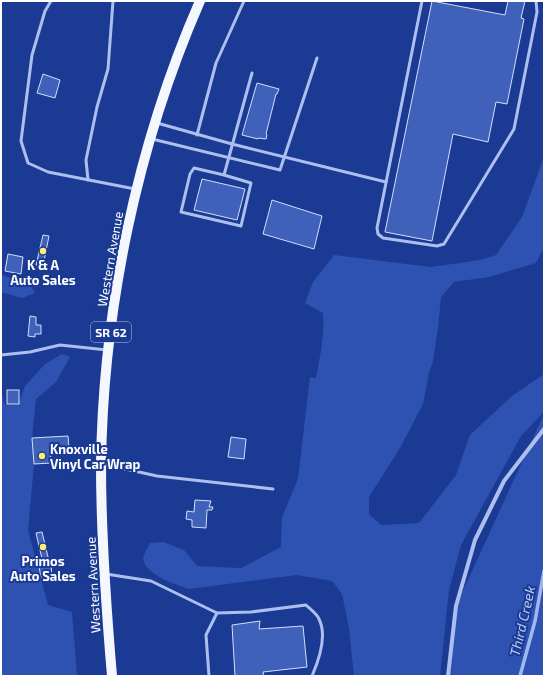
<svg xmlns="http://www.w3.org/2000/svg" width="545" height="677" font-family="'Exo 2',sans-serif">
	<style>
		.green { fill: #2e52b1 }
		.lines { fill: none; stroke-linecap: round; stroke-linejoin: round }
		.stream { stroke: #a0b7f1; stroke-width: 3.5 }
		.building { fill: #3f61b9; stroke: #d3defb }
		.lane { stroke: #adbfef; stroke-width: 3 }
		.street { stroke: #adbfef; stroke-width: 4 }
		.primary { stroke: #f5f7ff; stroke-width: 10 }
		.poi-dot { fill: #ffef6b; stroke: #1b3a93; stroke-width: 1.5 }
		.labels { text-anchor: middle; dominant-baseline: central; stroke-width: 4; stroke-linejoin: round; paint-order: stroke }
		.shield { fill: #1b3a93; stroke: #bbc4df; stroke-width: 1 }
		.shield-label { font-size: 12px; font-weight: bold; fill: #fff }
		.street-label { font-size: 13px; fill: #fff; stroke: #1b3a93 }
		.poi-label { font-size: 13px; font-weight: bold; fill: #fff; stroke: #1b3a93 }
		.water-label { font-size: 14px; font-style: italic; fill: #b9caf6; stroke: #1b3a93 }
	</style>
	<rect width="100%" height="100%" fill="#1b3a93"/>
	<!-- green -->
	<g class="green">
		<path d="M544,157V247L536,263L489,277L454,282L441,297L438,328L433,361L429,373L423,404L400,448L369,497V514L381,525L419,523L456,475L470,435L512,396L544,374V412L521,436L461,545L449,590L440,676H354L349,628L342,594L332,581L297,575L189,589C176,585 154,577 146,566C144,564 144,560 143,557L150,543L163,542L184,550L197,566L241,568L281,547L282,517L298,479L310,377L316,378C320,356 325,335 323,313L305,303L313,282L334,255L431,267L480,260L496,255L522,217Z"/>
		<path d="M1,275L29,283L35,293L22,298L1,292Z"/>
		<path d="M62,354L70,357L56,382L36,399L32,438L34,464L28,530L48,605L72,612L77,676H1V392L5,405H18L25,386L45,364Z"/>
		<path d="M544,414V676H448L456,606Z"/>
	</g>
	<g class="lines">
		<!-- stream -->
		<path class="stream" d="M520,676L535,621L544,571"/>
	</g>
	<!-- building -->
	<g class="building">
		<path d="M432,1L505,15L508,1H525L521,18L524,19L507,104L496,102L488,142L453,134L432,241L385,232Z"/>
		<path d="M43,74L60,80L55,98L37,93Z"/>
		<path d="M257,83L279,89L277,94H276L266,134L267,135L266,139L258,138V139L242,135Z"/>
		<path d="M202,179L245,189L237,220L194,210Z"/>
		<path d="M272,200L322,216L314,249L263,234Z"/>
		<path d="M43,235L49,236L43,266L36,265Z"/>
		<path d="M8,254L23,257L21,274L5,271Z"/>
		<path d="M30,316L36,317V325H41V334H35V337L28,336Z"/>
		<rect x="7" y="390" width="12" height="14"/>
		<path d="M68,436L69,448L50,449L51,463L34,464L32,438Z"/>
		<path d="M231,437L246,439L244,459L228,457Z"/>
		<path d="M195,500L211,501L209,507H213L212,510H207L206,528L192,527V520L186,519L187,511L194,512Z"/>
		<path d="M42,532L49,561L43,563L36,533Z"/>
		<path d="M51,565L52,576L41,577L39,567Z"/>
		<path d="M260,621L259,629L303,626L307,667L263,672L264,676H235L232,625Z"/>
	</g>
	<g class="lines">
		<!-- lane -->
		<g class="lane">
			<path d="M51,1L45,11L32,55L21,141L28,163L48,172L135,189"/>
			<path d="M422,1L377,228L378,234L383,238L437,246L444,244L514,129L537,12L536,1"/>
			<path d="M157,123L232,144L386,182"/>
			<path d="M197,135L216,63L244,1"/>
			<path d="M152,139L280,170L317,58"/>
			<path d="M224,175L251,183L241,226L181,212L190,174L194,168L224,175L252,73"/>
			<path d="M88,180L86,160L97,107L108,69L113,1"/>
			<path d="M1,355L30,352L60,345L107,350"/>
			<path d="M103,464L157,476L273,489"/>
			<path d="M106,574L151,581L217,613L251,612L306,605C310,609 317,614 319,619C327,635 319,660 312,676"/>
			<path d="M209,676L206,635L217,613"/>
		</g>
		<!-- street -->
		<path class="street" d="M448,676L456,606L475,540L504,481L544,429"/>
		<!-- primary -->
		<path class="primary" d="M112,676C106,606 101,536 101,465C103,309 137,145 200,1"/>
	</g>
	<!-- markers -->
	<g class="poi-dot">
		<circle cx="43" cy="251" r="4"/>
		<circle cx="42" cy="456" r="4"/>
		<circle cx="43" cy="547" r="4"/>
	</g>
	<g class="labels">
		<!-- shield labels -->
		<rect class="shield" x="91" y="322" width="40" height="20" rx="3"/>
		<g class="shield-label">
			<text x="111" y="332">SR 62</text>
		</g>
		<!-- street labels -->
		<g class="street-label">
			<text transform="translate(110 259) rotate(-80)">Western Avenue</text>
			<text transform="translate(93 585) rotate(-93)">Western Avenue</text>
		</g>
		<!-- poi labels -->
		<g class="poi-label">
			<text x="43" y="265">K &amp; A<tspan x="43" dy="15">Auto Sales</tspan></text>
			<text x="50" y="449" text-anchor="start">Knoxville<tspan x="50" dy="15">Vinyl Car Wrap</tspan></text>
			<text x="43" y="561">Primos<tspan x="43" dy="15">Auto Sales</tspan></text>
		</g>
		<!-- water labels -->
		<g class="water-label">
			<text transform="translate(522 621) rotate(-77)">Third Creek</text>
		</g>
	</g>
	<!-- border -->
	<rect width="545" height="677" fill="none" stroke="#ffffff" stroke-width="4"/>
</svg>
